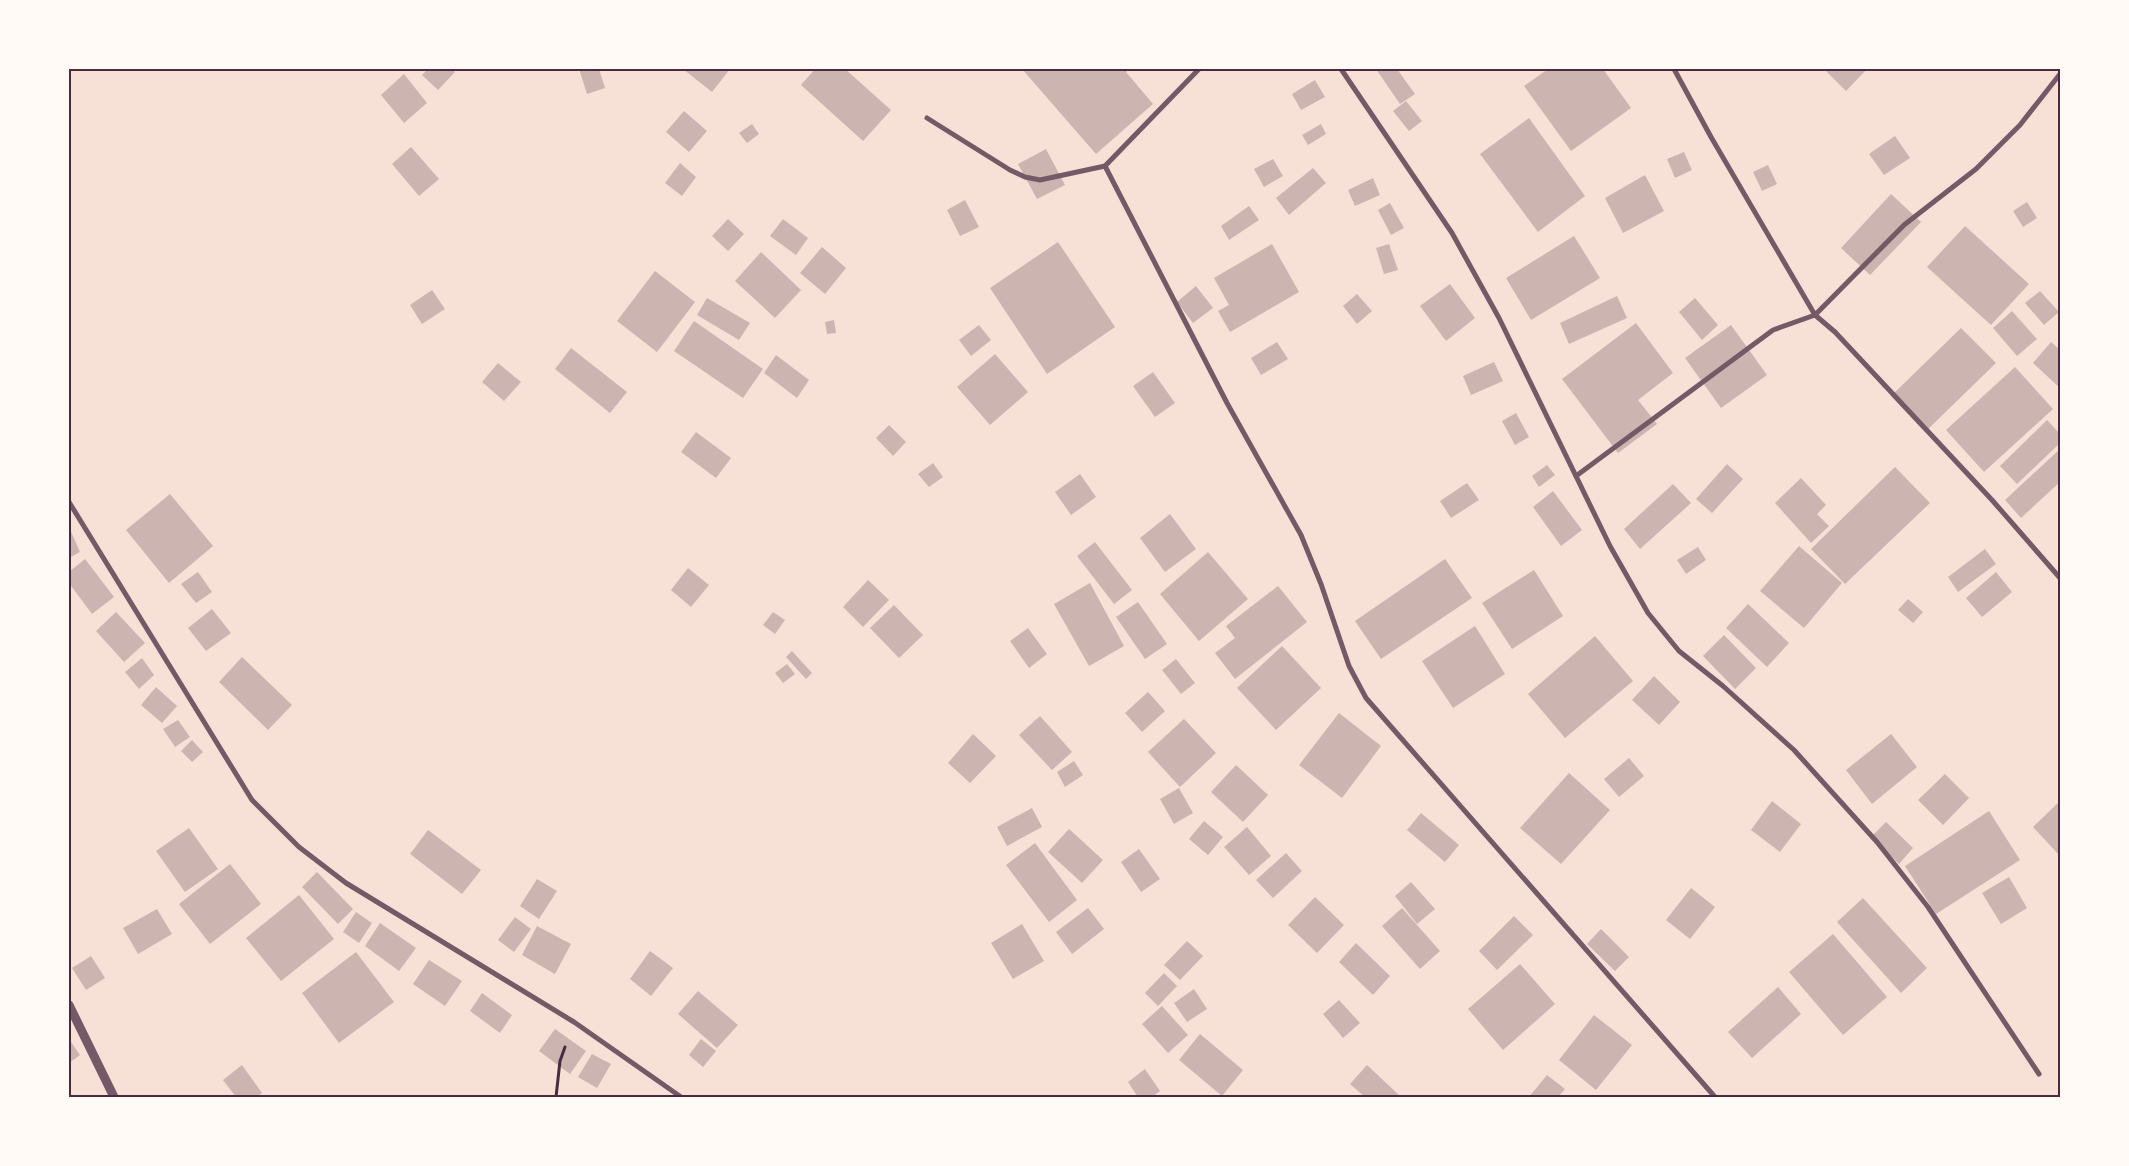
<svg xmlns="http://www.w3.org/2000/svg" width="2129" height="1166" font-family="'Golos Text',sans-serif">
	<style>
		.building { fill: #ccb4b1 }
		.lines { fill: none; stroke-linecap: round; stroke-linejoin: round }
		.path { stroke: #4a2c40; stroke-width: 3 }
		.minor { stroke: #755966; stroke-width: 5 }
		.tertiary { stroke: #755966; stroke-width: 9 }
		.neatline { fill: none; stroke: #4a2c40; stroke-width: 2 }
	</style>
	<rect width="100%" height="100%" fill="#f7e1d7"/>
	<!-- building -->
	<g class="building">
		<path d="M428,69H451L455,72L438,90L422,75Z"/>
		<path d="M579,69H599L605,88L587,94Z"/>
		<path d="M683,69H730L712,92Z"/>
		<path d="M815,69H845L891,110L863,141L801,85Z"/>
		<path d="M1022,69H1130L1126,72L1153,104L1096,154Z"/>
		<path d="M1376,69H1397L1415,94L1400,104Z"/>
		<path d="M1548,69H1603L1631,108L1571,151L1524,86Z"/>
		<path d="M1824,69H1867L1846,91Z"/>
		<path d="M404,74L427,103L404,123L381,95Z"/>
		<path d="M1315,80L1325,97L1301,110L1292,94Z"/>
		<path d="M1406,101L1422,121L1409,131L1393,111Z"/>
		<path d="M684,111L707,131L689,152L666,132Z"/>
		<path d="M1529,118L1585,196L1538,232L1480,154Z"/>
		<path d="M752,124L759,134L747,143L739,133Z"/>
		<path d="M1321,124L1326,134L1308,145L1302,135Z"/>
		<path d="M1895,136L1910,158L1884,175L1869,154Z"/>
		<path d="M411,147L439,179L419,196L392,164Z"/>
		<path d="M1046,149L1065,185L1037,199L1018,164Z"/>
		<path d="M1684,152L1692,170L1675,178L1667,159Z"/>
		<path d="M1273,159L1283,176L1264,187L1254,169Z"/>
		<path d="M680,163L696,177L682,196L665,183Z"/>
		<path d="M1768,165L1777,184L1762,191L1753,172Z"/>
		<path d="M1313,168L1326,183L1289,215L1276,198Z"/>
		<path d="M1645,175L1664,211L1623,233L1605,198Z"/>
		<path d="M1373,178L1380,195L1355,206L1348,190Z"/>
		<path d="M1891,194L1921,222L1870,275L1841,248Z"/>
		<path d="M965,200L979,227L960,236L947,210Z"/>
		<path d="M2027,202L2037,218L2023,227L2013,211Z"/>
		<path d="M1390,203L1404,228L1391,235L1378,210Z"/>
		<path d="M1249,206L1259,220L1229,240L1221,226Z"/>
		<path d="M728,219L744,234L728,251L712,236Z"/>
		<path d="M783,219L808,238L796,255L770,236Z"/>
		<path d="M1965,226L2029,284L1991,325L1927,267Z"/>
		<path d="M1574,236L1600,278L1531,320L1506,278Z"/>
		<path d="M1058,242L1115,327L1047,374L990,288Z"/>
		<path d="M1272,244L1299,292L1230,332L1218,311L1229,305L1214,278Z"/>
		<path d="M1389,244L1398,270L1384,274L1376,248Z"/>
		<path d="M822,247L846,268L825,294L800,273Z"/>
		<path d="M761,252L801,290L775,318L735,281Z"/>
		<path d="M655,271L695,302L657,352L617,321Z"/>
		<path d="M1450,284L1475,318L1446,341L1420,306Z"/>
		<path d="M1196,286L1213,308L1193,323L1177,302Z"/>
		<path d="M432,290L445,309L422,324L410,305Z"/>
		<path d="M2040,291L2059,312L2044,325L2025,303Z"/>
		<path d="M1357,294L1372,311L1357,324L1343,306Z"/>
		<path d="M1617,296L1627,318L1569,344L1560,323Z"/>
		<path d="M707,298L750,323L739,340L697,315Z"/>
		<path d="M1695,298L1718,325L1702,340L1679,312Z"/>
		<path d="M2012,311L2037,339L2017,356L1993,328Z"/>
		<path d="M834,320L836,333L827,334L825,322Z"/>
		<path d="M694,321L763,369L743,398L674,351Z"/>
		<path d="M1636,323L1673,373L1638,400L1657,424L1618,453L1562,379Z"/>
		<path d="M979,325L991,340L971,356L959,340Z"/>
		<path d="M1731,325L1767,375L1721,408L1685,358Z"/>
		<path d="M1961,328L1996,363L1925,432L1891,396Z"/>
		<path d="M1277,342L1288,359L1261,375L1251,358Z"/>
		<path d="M2051,342L2060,350V388L2033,363Z"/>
		<path d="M571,348L627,392L610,413L555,369Z"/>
		<path d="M995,354L1028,392L990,425L957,387Z"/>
		<path d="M776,355L809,380L797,398L764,373Z"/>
		<path d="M1494,362L1503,381L1471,395L1463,376Z"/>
		<path d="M498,363L521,382L504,401L482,382Z"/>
		<path d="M2015,367L2053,409L1984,472L1946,430Z"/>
		<path d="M1153,372L1175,403L1155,417L1133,386Z"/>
		<path d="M1516,413L1529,437L1515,445L1502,421Z"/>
		<path d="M2047,420L2060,434V443L2017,484L2000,466Z"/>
		<path d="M889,425L906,442L893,456L876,438Z"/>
		<path d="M696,432L731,458L716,478L681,452Z"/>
		<path d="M2060,449V482L2021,518L2005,500Z"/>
		<path d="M933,463L943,477L929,487L918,474Z"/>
		<path d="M1727,464L1743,479L1712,513L1696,499Z"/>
		<path d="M1547,465L1555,475L1539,487L1532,476Z"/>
		<path d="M1895,467L1930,503L1845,584L1811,549Z"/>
		<path d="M1080,474L1096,497L1071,515L1055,492Z"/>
		<path d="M1801,478L1826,505L1817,514L1829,526L1811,543L1775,503Z"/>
		<path d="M1467,483L1479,500L1451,518L1440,501Z"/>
		<path d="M1673,484L1691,503L1640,549L1624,529Z"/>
		<path d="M1553,491L1582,530L1561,546L1533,507Z"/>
		<path d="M170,494L213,546L169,583L126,530Z"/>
		<path d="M1170,514L1196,549L1165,572L1140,538Z"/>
		<path d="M69,527L80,552L69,558Z"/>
		<path d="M1095,542L1132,590L1114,604L1077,556Z"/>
		<path d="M1799,546L1842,583L1804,628L1760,591Z"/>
		<path d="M1698,547L1706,560L1686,574L1677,560Z"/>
		<path d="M1985,549L1996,564L1958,592L1948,577Z"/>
		<path d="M1208,552L1248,599L1199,641L1160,594Z"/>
		<path d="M85,559L114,597L92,614L69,583V572Z"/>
		<path d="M1445,559L1472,598L1381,659L1355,621Z"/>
		<path d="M688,568L709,585L691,607L671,590Z"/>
		<path d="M1534,570L1563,616L1512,649L1482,603Z"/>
		<path d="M198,572L212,592L196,603L181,584Z"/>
		<path d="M1996,572L2012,592L1982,617L1966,598Z"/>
		<path d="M868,580L889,600L863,627L843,607Z"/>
		<path d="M1090,583L1124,646L1089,666L1054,604Z"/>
		<path d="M1278,586L1307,622L1235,679L1215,653L1235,638L1226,626Z"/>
		<path d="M1908,599L1923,612L1913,623L1898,610Z"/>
		<path d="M1138,602L1167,644L1145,659L1116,617Z"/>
		<path d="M1748,604L1789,643L1767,667L1726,628Z"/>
		<path d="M894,605L923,635L899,658L870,628Z"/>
		<path d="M212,609L231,633L206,651L188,628Z"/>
		<path d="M116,612L145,643L124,662L96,631Z"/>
		<path d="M773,612L785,620L775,634L763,625Z"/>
		<path d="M1475,626L1505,674L1453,708L1422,661Z"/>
		<path d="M1028,628L1047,654L1029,668L1010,641Z"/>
		<path d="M1724,635L1756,668L1735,689L1703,656Z"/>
		<path d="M1595,636L1633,681L1565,738L1528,694Z"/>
		<path d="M1282,646L1321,688L1276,730L1237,688Z"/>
		<path d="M792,651L812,673L806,679L786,657Z"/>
		<path d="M242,657L292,705L268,730L219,682Z"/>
		<path d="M142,658L154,675L139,689L125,672Z"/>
		<path d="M1176,659L1195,683L1181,694L1162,670Z"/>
		<path d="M787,664L795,674L783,683L775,673Z"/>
		<path d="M1654,676L1680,702L1659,725L1632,700Z"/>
		<path d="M156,687L177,706L162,723L141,705Z"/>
		<path d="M1148,692L1165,711L1142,732L1125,713Z"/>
		<path d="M1339,713L1381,746L1342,798L1299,765Z"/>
		<path d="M1040,716L1072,752L1052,770L1019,735Z"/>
		<path d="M1184,719L1216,753L1180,787L1148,752Z"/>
		<path d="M178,720L190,737L175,747L163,729Z"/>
		<path d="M973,734L996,756L970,783L948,763Z"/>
		<path d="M1891,734L1917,767L1872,804L1846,770Z"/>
		<path d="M192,740L203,752L192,762L181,751Z"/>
		<path d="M1629,758L1644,776L1619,797L1604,779Z"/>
		<path d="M1074,761L1083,775L1065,787L1057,772Z"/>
		<path d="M1236,765L1268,795L1243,822L1211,792Z"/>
		<path d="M1569,773L1610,810L1561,864L1520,828Z"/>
		<path d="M1945,774L1969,798L1943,825L1918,800Z"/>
		<path d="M1179,788L1193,813L1174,824L1160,799Z"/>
		<path d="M1772,801L1801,824L1780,852L1751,830Z"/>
		<path d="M2060,801V856L2033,827Z"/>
		<path d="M1032,808L1042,827L1007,846L997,827Z"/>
		<path d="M1989,811L2020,860L1936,914L1905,866Z"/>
		<path d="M1421,813L1459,845L1445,862L1407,830Z"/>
		<path d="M1204,821L1223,837L1208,855L1189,839Z"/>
		<path d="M1886,822L1913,848L1899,864L1871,837Z"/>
		<path d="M1247,827L1271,856L1249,875L1224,847Z"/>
		<path d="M189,828L218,869L185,892L156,851Z"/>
		<path d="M1069,829L1103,860L1082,883L1048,852Z"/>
		<path d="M428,830L481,870L462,894L410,854Z"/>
		<path d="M1035,843L1077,900L1049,922L1006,865Z"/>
		<path d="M1139,849L1160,879L1141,892L1121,862Z"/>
		<path d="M1286,853L1302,871L1273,898L1256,880Z"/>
		<path d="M230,864L261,904L210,944L179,904Z"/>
		<path d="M317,872L353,909L338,924L302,887Z"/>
		<path d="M2009,877L2027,908L2001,924L1982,893Z"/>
		<path d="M537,879L557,891L539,919L520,906Z"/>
		<path d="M1411,882L1435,909L1417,924L1395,896Z"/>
		<path d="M1691,888L1715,907L1690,939L1666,920Z"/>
		<path d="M299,895L334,939L281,981L246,938Z"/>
		<path d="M1315,897L1344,925L1317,953L1288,925Z"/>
		<path d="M1863,898L1927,968L1901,993L1837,922Z"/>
		<path d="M1088,908L1104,929L1072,954L1056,932Z"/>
		<path d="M1402,908L1440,951L1420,969L1382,926Z"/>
		<path d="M157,909L172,934L138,954L123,928Z"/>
		<path d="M356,912L372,923L359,943L343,932Z"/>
		<path d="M1514,916L1533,935L1497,970L1479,951Z"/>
		<path d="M515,917L531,929L514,952L498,940Z"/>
		<path d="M380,923L416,948L399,971L365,946Z"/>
		<path d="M1022,924L1044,961L1013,979L991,943Z"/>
		<path d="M537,926L571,944L555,974L522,955Z"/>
		<path d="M1601,929L1629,957L1615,971L1587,944Z"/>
		<path d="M1833,934L1887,997L1843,1035L1789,972Z"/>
		<path d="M1187,941L1203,956L1180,980L1164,965Z"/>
		<path d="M1356,943L1390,976L1373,995L1339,962Z"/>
		<path d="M650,951L673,968L651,996L630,979Z"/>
		<path d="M356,952L394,1002L339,1043L302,993Z"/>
		<path d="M91,956L105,978L86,990L72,968Z"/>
		<path d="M429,960L462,981L445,1006L413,984Z"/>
		<path d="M1520,964L1555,1004L1503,1050L1468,1009Z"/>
		<path d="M1164,973L1177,986L1158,1006L1145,993Z"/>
		<path d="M1778,987L1801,1014L1752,1058L1728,1032Z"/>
		<path d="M1194,989L1207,1009L1187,1022L1174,1003Z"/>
		<path d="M698,991L738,1025L717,1048L678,1014Z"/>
		<path d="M482,993L512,1015L500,1033L470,1011Z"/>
		<path d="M1339,1000L1360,1023L1343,1038L1323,1014Z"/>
		<path d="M1162,1006L1188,1035L1168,1053L1142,1024Z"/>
		<path d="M1594,1015L1632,1045L1596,1090L1559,1060Z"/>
		<path d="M555,1029L586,1051L570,1074L539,1051Z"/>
		<path d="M1200,1034L1243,1070L1222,1096L1179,1060Z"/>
		<path d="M69,1039L80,1055L69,1063Z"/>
		<path d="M701,1039L716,1051L703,1067L689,1055Z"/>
		<path d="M592,1054L611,1064L597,1088L578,1077Z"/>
		<path d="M242,1065L262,1093L257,1097H236L223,1080Z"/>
		<path d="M1367,1065L1400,1096L1398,1097H1365L1350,1084Z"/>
		<path d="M1145,1069L1160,1091L1152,1097H1138L1128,1082Z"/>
		<path d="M1547,1075L1565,1089L1558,1097H1529Z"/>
	</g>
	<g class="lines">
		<!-- path -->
		<path class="path" d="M556,1097L560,1061L565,1047"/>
		<!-- minor -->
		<g class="minor">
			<path d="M1341,69L1452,233L1499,318L1610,546L1648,613L1679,651L1723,686L1794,750L1877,842L1928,907L2039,1074"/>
			<path d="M1674,69L1711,137L1815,315L1904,225L1976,169L2020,125L2060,74"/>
			<path d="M927,118L1010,170L1025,177L1040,180L1105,166L1199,69"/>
			<path d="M1105,166L1227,403L1301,535L1321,584L1349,666L1366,698L1715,1097"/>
			<path d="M1576,476L1773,330L1815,315L1835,332L1992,500L2060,578"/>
			<path d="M69,502L252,800L299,847L346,883L574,1022L681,1097"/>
		</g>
		<!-- tertiary -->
		<path class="tertiary" d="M69,1005L114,1097"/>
	</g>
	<!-- border -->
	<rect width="2129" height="1166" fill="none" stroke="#fffaf5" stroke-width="140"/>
	<rect x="70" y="70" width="1989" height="1026" class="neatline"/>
</svg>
